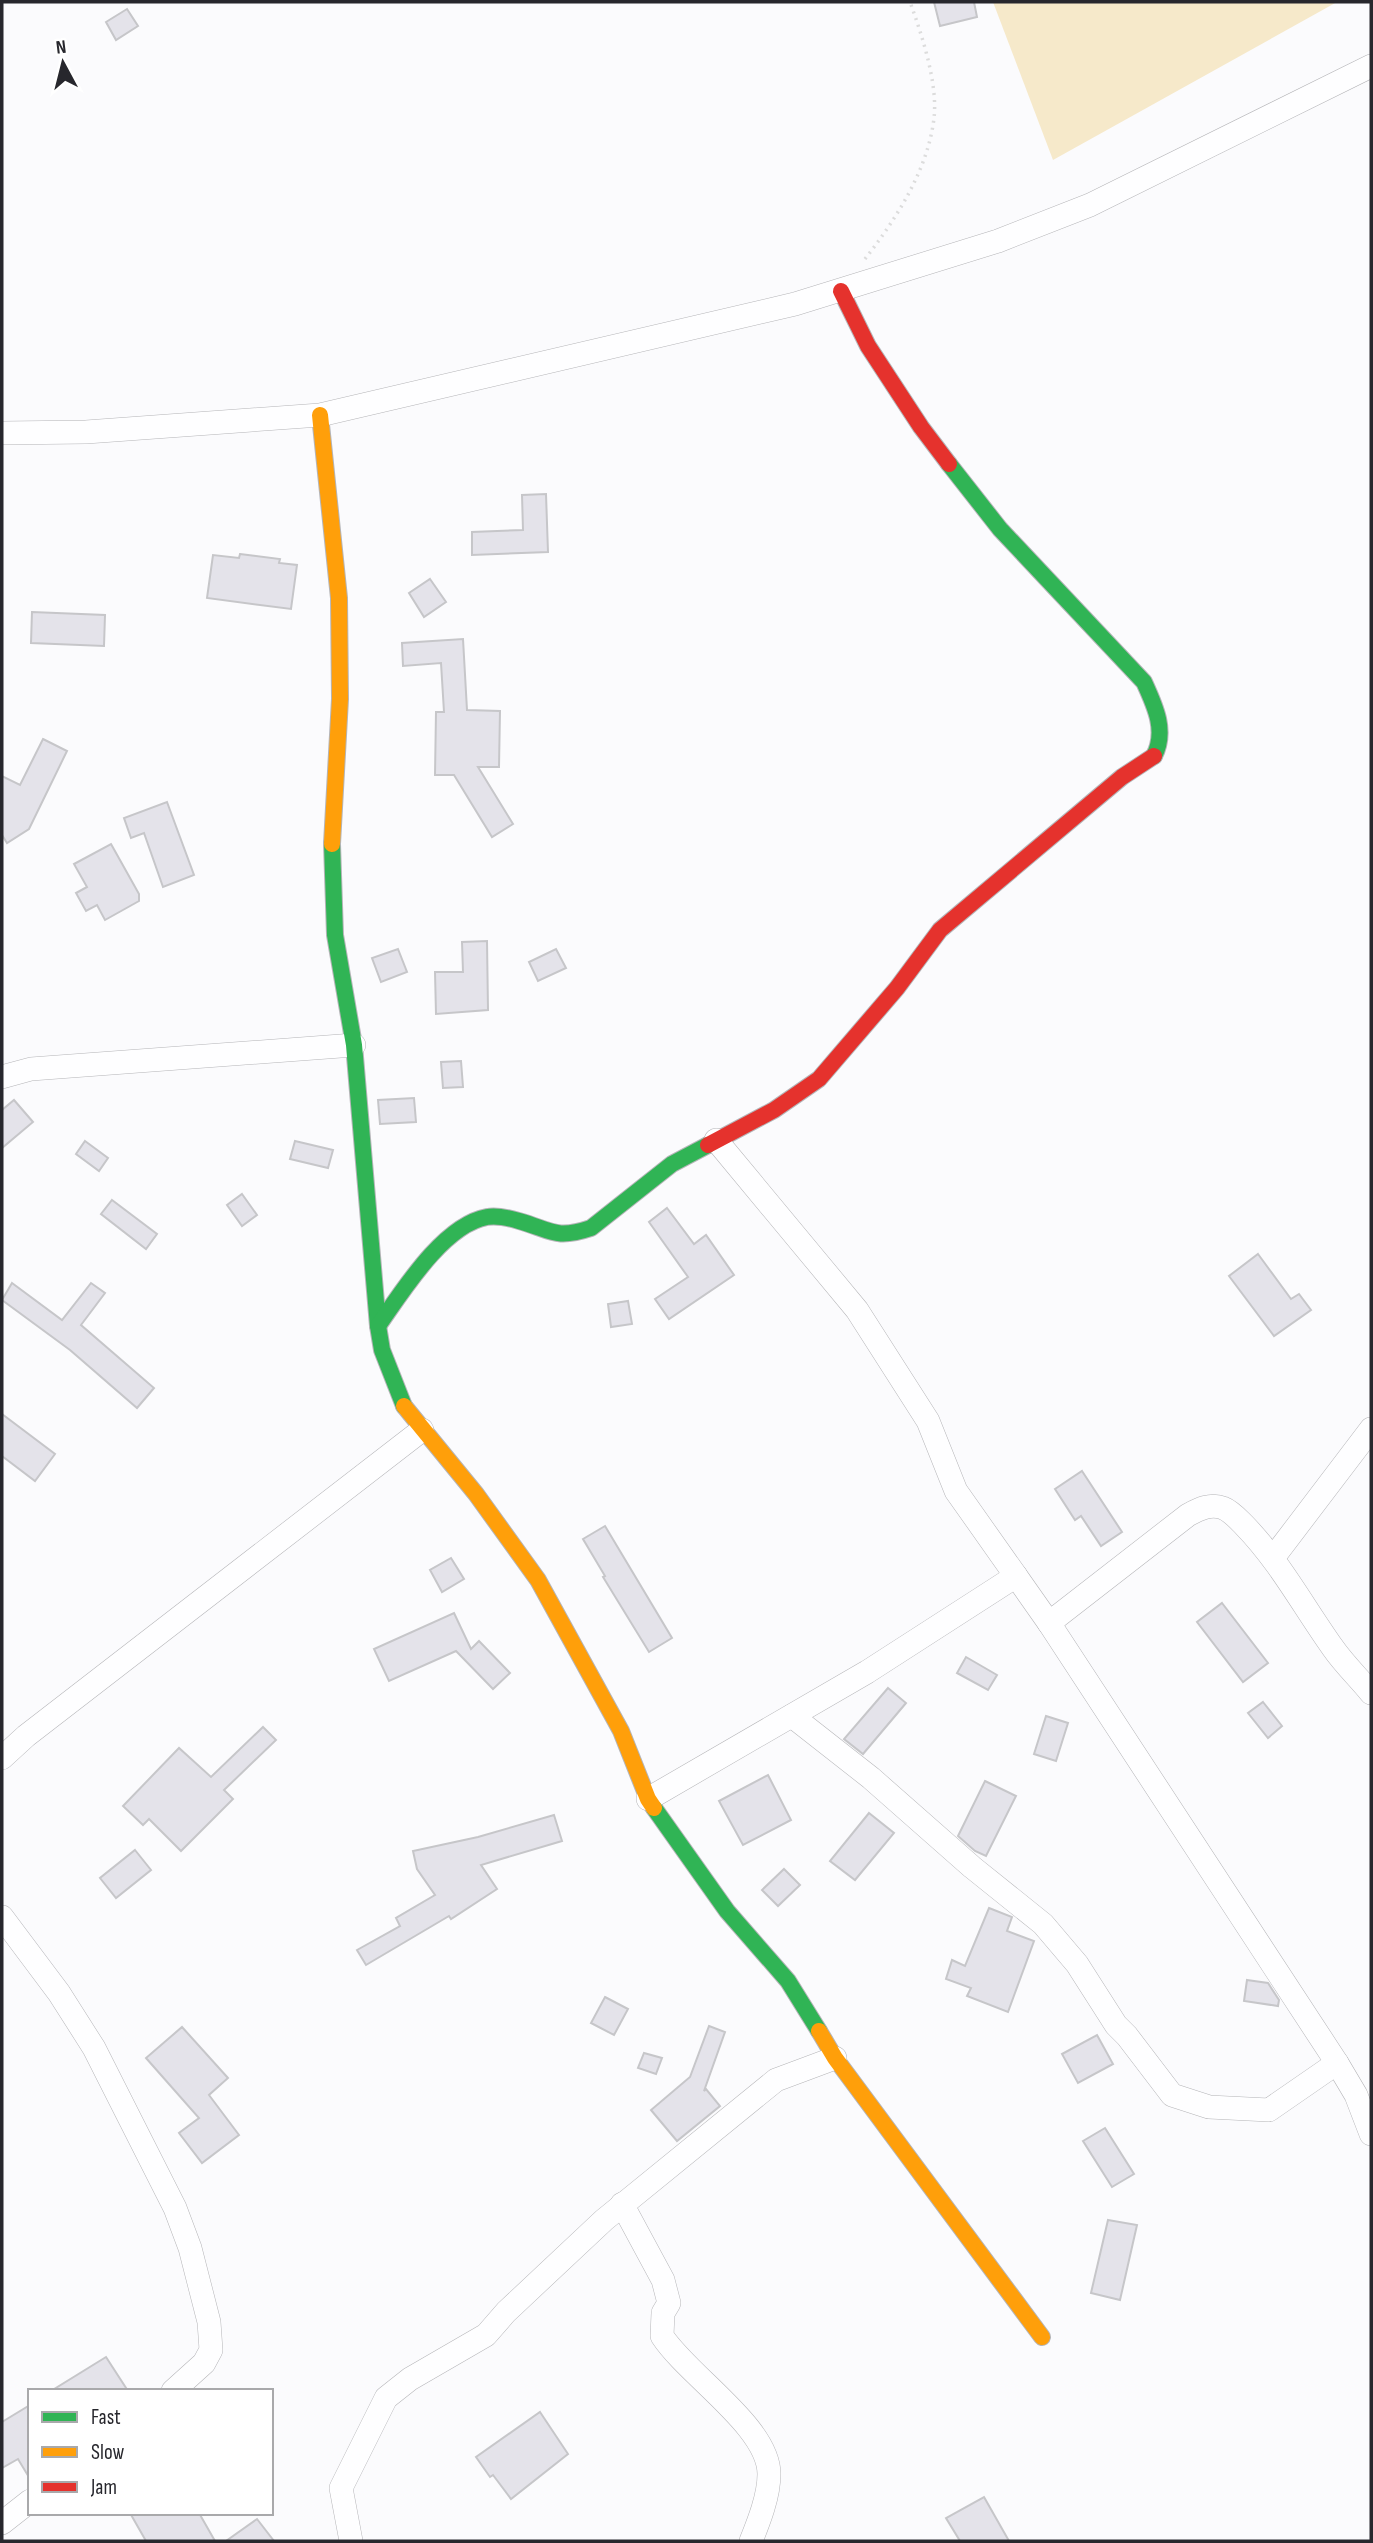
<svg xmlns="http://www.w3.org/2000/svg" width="1373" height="2543" font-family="'Sofia Sans Condensed',sans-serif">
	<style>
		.green { fill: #f6e9ca }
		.building { fill: #e4e3ea; stroke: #c6c6c9; stroke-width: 2 }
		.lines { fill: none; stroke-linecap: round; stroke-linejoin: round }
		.street-casing { stroke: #b5b5b8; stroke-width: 24 }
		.fast-casing { stroke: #b5b5b8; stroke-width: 18 }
		.slow-casing { stroke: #b5b5b8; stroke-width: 18 }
		.jam-casing { stroke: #b5b5b8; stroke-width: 18 }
		.path { stroke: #dcdcdc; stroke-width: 3.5; stroke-dasharray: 2 5; stroke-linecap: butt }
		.street { stroke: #fefeff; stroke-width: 23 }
		.fast { stroke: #30b455; stroke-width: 16 }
		.slow { stroke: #ff9f0a; stroke-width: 16 }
		.jam { stroke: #e5322d; stroke-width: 16 }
	</style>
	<rect width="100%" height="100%" fill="#fbfbfd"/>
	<!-- green -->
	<path class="green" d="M993,2H1337L1053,160Z"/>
	<!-- building -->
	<g class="building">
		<path d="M934,2H974L977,17L940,26Z"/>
		<path d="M127,9L138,26L116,40L106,22Z"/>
		<path d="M546,494L548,552L472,555V532L523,530L522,495Z"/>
		<path d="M240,554L280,559L279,563L297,565L291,609L207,598L213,555L239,558Z"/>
		<path d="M430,579L446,602L424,617L409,593Z"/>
		<path d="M32,612L105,615L104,646L31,643Z"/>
		<path d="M463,639L467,710L500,711L499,767H478L513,824L492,837L454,775H435L436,712H444L441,663L403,666L402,643Z"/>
		<path d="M43,739L67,751L29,829L7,843L2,835V776L20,785Z"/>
		<path d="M167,802L194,875L163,887L144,833L131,838L124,818Z"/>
		<path d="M111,844L139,894V901L105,920L97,905L86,911L76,893L87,887L74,864Z"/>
		<path d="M487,941L488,1010L436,1014L435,972H463L462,942Z"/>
		<path d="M398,949L407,972L381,982L372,958Z"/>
		<path d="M556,949L566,968L538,981L529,962Z"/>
		<path d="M461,1061L463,1087L443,1088L441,1062Z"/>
		<path d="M414,1098L416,1122L380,1124L378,1100Z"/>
		<path d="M14,1100L33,1122L2,1148V1110Z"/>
		<path d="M85,1141L108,1158L99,1171L76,1154Z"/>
		<path d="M295,1141L333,1150L328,1168L290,1159Z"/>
		<path d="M242,1194L257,1215L242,1226L227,1205Z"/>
		<path d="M112,1200L157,1234L146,1249L101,1214Z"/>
		<path d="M667,1208L694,1244L706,1235L734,1275L669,1319L655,1299L688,1277L649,1222Z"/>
		<path d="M1258,1254L1291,1299L1299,1294L1311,1310L1274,1336L1229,1276Z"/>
		<path d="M12,1283L62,1320L91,1283L105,1293L81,1325L154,1388L137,1408L70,1350L2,1300Z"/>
		<path d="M628,1301L632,1324L611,1327L608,1304Z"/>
		<path d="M2,1414L55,1454L35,1481L2,1456Z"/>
		<path d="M1082,1471L1122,1532L1101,1546L1081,1516L1075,1520L1055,1489Z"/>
		<path d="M605,1526L672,1638L649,1652L603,1577L605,1576L583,1539Z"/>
		<path d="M451,1558L464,1579L442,1592L430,1570Z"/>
		<path d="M1222,1603L1268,1663L1243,1682L1197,1622Z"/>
		<path d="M454,1613L471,1649L479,1641L510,1673L493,1689L456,1651L389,1681L374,1649Z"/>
		<path d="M966,1657L997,1675L988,1690L957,1673Z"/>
		<path d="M888,1688L906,1703L863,1754L844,1739Z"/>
		<path d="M1263,1702L1282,1726L1268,1738L1248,1713Z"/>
		<path d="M1046,1716L1068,1723L1056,1761L1034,1754Z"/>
		<path d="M263,1727L276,1740L224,1790L233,1799L181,1851L149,1819L143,1825L123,1806L179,1748L211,1777Z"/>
		<path d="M768,1775L791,1820L743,1845L719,1801Z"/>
		<path d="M985,1781L1016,1796L986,1856L975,1851L958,1836Z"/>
		<path d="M869,1813L894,1833L855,1880L830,1861Z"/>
		<path d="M554,1815L562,1841L481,1865L497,1889L451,1919L449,1916L366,1965L357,1950L400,1926L396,1918L435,1895L417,1869L413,1851L478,1837Z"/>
		<path d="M135,1850L151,1870L116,1898L100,1878Z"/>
		<path d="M784,1869L800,1885L778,1906L762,1890Z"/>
		<path d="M989,1908L1012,1917L1007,1931L1034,1941L1008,2012L967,1996L971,1988L946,1979L952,1960L965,1966Z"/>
		<path d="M1247,1980L1268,1983L1279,2000L1278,2006L1244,2001Z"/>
		<path d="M605,1997L628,2009L614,2035L591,2023Z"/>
		<path d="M709,2026L725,2032L704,2091L706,2089L720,2106L677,2141L651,2110L690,2077Z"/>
		<path d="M182,2027L228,2078L209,2095L239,2135L202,2163L179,2133L199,2118L146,2058Z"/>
		<path d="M1097,2035L1113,2064L1078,2083L1062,2054Z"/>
		<path d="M644,2053L662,2058L656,2074L638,2068Z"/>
		<path d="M1105,2128L1134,2174L1112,2187L1083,2141Z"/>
		<path d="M1108,2220L1137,2225L1120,2300L1091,2293Z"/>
		<path d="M106,2357L128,2391H51Z"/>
		<path d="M30,2405V2479L18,2459L2,2468V2422Z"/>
		<path d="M540,2412L568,2454L511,2499L493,2475L490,2477L476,2457Z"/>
		<path d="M984,2497L1009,2541H960L946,2518Z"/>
		<path d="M130,2513H199L215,2541H146Z"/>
		<path d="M257,2519L274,2541H226Z"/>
	</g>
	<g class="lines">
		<!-- street casing -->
		<g class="street-casing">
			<g id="street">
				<path d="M2,433L86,432L320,415L795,304L998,241L1090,205L1371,66"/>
				<path d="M2,1077L31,1069L354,1045"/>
				<path d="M716,1140L857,1310L928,1421L956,1491L1016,1576"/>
				<path d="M1273,1558L1371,1429"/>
				<path d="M1049,1623L1337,2063L1356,2095L1371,2134"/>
				<path d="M792,1716L871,1778L972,1867L1043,1924L1077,1964L1116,2025L1127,2036L1172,2095L1209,2107L1269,2110L1337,2063"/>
				<path d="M2,1758L26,1736L422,1430"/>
				<path d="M648,1799L867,1672L1016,1576L1049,1623L1188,1515C1199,1509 1211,1503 1223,1508C1231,1511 1238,1519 1244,1525C1280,1562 1303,1606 1333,1648C1344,1664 1359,1678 1371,1693"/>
				<path d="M2,1917L59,1993L94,2048L175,2208L190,2248L209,2322L211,2350L204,2363L173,2391"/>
				<path d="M622,2204L663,2280L669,2303L663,2313L662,2336C688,2376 769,2427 769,2474C769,2496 759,2521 751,2541"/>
				<path d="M2,2523L30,2501"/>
				<path d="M351,2541L341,2488L386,2398L410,2379L486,2335L506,2312L604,2220L776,2080L835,2058"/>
			</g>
		</g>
		<!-- fast casing -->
		<g class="fast-casing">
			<g id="fast">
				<path d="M949,464L1000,529L1144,682C1155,706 1167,731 1154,756"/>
				<path d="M332,844L335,935L354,1045L378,1326L382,1350L404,1406"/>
				<path d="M378,1326C402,1292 443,1225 487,1217C497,1215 509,1218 519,1221C551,1230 555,1240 591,1228L672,1164L708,1145"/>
				<path d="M654,1808L727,1911L788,1981L819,2031"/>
			</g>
		</g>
		<!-- slow casing -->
		<g class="slow-casing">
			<g id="slow">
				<path d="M320,415L339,598L340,699L332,844"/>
				<path d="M404,1406L476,1494L538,1580L621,1731L648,1799L654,1808"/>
				<path d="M819,2031L835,2058L1042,2337"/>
			</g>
		</g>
		<!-- jam casing -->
		<g class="jam-casing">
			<g id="jam">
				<path d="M841,291L868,346L921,427L949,464"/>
				<path d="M708,1145L774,1110L819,1079L897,988L940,930L1122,777L1154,756"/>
			</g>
		</g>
		<!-- path -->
		<path class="path" d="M865,259C896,219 928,170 934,118C938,84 922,35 910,2"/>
		<!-- street -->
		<use href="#street" class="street"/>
		<!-- fast -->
		<use href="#fast" class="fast"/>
		<!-- slow -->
		<use href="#slow" class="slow"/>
		<!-- jam -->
		<use href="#jam" class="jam"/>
	</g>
	<!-- border -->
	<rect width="1373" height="2543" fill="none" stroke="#27272d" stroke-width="7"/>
	<!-- legend -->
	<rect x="28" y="2389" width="245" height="126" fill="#ffffff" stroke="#a9a9ab" stroke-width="2"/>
	<rect x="42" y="2412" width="35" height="10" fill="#30b455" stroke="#a9a9ab" stroke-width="2"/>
	<text x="91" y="2424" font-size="21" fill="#27272d">Fast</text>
	<rect x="42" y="2447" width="35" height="10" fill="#ff9f0a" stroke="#a9a9ab" stroke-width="2"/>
	<text x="91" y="2459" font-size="21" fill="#27272d">Slow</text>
	<rect x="42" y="2482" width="35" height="10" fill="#e5322d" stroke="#a9a9ab" stroke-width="2"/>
	<text x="91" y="2494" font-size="21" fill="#27272d">Jam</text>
	<!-- north arrow -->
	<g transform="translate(63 63) rotate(353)" stroke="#ffffff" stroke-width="5" paint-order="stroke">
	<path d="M0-5L12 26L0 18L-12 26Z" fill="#27272d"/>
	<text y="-10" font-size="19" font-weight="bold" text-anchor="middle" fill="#27272d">N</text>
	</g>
</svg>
